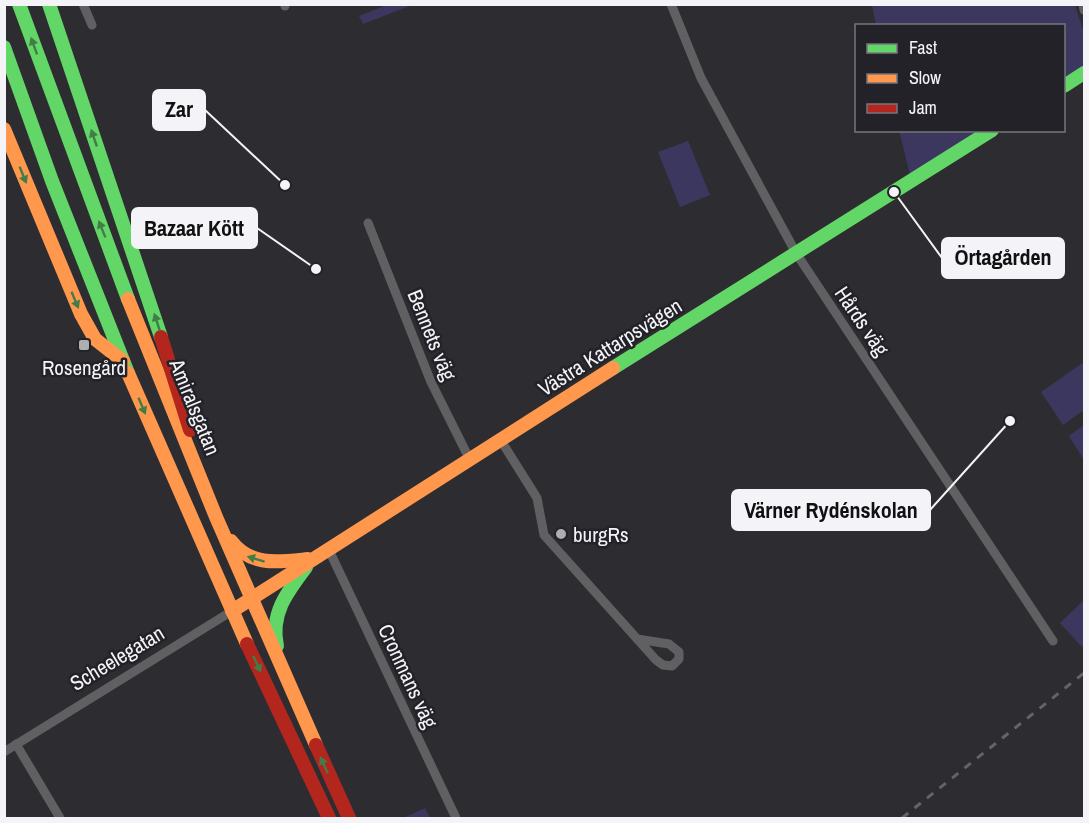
<svg xmlns="http://www.w3.org/2000/svg" width="1089" height="823" font-family="'Archivo Narrow',sans-serif">
	<style>
		.green { fill: #3c375f }
		.lines { fill: none; stroke-linecap: round; stroke-linejoin: round }
		.street { stroke: #606062; stroke-width: 9 }
		.fast { stroke: #63d668; stroke-width: 14 }
		.slow { stroke: #ff974d; stroke-width: 14 }
		.jam { stroke: #b3261e; stroke-width: 14 }
		.rail { stroke: #646467; stroke-width: 3; stroke-dasharray: 8 8; stroke-linecap: butt }
		.oneway { fill: #427c48 }
		.poi-dot { fill: #aeaeb2; stroke: #222228; stroke-width: 2 }
		.labels { text-anchor: middle; dominant-baseline: central; stroke-width: 5; stroke-linejoin: round; paint-order: stroke }
		.street-label { font-size: 21px; fill: #f4f4f8; stroke: #222228 }
		.poi-label { font-size: 21px; fill: #f4f4f8; stroke: #222228 }
		.leader { fill: none; stroke: #f4f4f8; stroke-width: 2 }
		.callout-dot { fill: #f4f4f8; stroke: #222228; stroke-width: 2 }
		.callout { fill: #f4f4f8; stroke: #f4f4f8; stroke-width: 2 }
		.callout-label { font-size: 22px; text-anchor: middle; font-weight: bold; fill: #111 }
	</style>
	<rect width="100%" height="100%" fill="#2d2d31"/>
	<!-- green -->
	<g class="green">
		<path d="M387,5H412L363,24L359,16Z"/>
		<path d="M872,5H1075L1084,33V70L1064,83V26L876,25Z"/>
		<path d="M899,130L985,131L910,175Z"/>
		<path d="M688,141L710,195L680,207L658,152Z"/>
		<path d="M1084,362V410L1063,425L1041,392Z"/>
		<path d="M1084,425V460L1069,436Z"/>
		<path d="M1084,600V644L1082,647L1060,623Z"/>
		<path d="M425,808L430,818H403Z"/>
	</g>
	<g class="lines">
		<!-- street -->
		<g class="street">
			<path d="M83,4L92,25"/>
			<path d="M671,4L701,78L796,253L1053,641"/>
			<path d="M1083,4L1084,10"/>
			<path d="M285,6V4"/>
			<path d="M368,223L431,382L469,458"/>
			<path d="M500,439L537,498L544,535L656,660L663,665L672,666L679,659V652L669,644L637,639"/>
			<path d="M328,548L456,818"/>
			<path d="M16,744L60,818"/>
			<path d="M4,752L232,611"/>
		</g>
		<!-- fast -->
		<g class="fast">
			<path d="M19,4L128,299"/>
			<path d="M49,4L161,337"/>
			<path d="M4,47L52,181L128,373"/>
			<path d="M1064,86L1084,73"/>
			<path d="M613,368L992,130"/>
			<path d="M277,646C270,614 287,592 306,567"/>
		</g>
		<!-- slow -->
		<g class="slow">
			<path d="M4,129L81,314L95,339L123,361"/>
			<path d="M128,299L216,517L316,745"/>
			<path d="M128,373L247,644"/>
			<path d="M231,541C251,567 279,562 308,559"/>
			<path d="M232,611L613,368"/>
		</g>
		<!-- jam -->
		<g class="jam">
			<path d="M161,337L190,430"/>
			<path d="M247,644L329,818"/>
			<path d="M316,745L349,818"/>
		</g>
		<!-- rail -->
		<path class="rail" d="M902,818L1084,673"/>
	</g>
	<!-- one-way arrows -->
	<defs><path id="oneway-solid" d="M-6-.8H1V-3.2L6.5 0L1 3.2V.8H-6Z" transform="scale(1.5)"/></defs>
	<g class="oneway">
		<use href="#oneway-solid" transform="translate(34 46) rotate(-110)"/>
		<use href="#oneway-solid" transform="translate(94 138) rotate(-109)"/>
		<use href="#oneway-solid" transform="translate(23 175) rotate(68)"/>
		<use href="#oneway-solid" transform="translate(102 229) rotate(-112)"/>
		<use href="#oneway-solid" transform="translate(75 300) rotate(67)"/>
		<use href="#oneway-solid" transform="translate(157 322) rotate(-108)"/>
		<use href="#oneway-solid" transform="translate(142 406) rotate(67)"/>
		<use href="#oneway-solid" transform="translate(256 559) rotate(-163)"/>
		<use href="#oneway-solid" transform="translate(257 664) rotate(65)"/>
		<use href="#oneway-solid" transform="translate(324 765) rotate(-115)"/>
	</g>
	<!-- markers -->
	<g class="poi-dot">
		<rect x="78" y="339" width="12" height="12" rx="3"/>
		<circle cx="561" cy="534" r="6"/>
	</g>
	<g class="labels">
		<!-- street labels -->
		<g class="street-label">
			<text transform="translate(862 321) rotate(56)">Hårds väg</text>
			<text transform="translate(432 335) rotate(68)">Bennets väg</text>
			<text transform="translate(610 347) rotate(-32)">Västra Kattarpsvägen</text>
			<text transform="translate(195 407) rotate(68)">Amiralsgatan</text>
			<text transform="translate(117 658) rotate(-31)">Scheelegatan</text>
			<text transform="translate(408 676) rotate(65)">Cronmans väg</text>
		</g>
		<!-- poi labels -->
		<g class="poi-label">
			<text x="84" y="367">Rosengård</text>
			<text x="573" y="534" text-anchor="start">burgRs</text>
		</g>
	</g>
	<!-- callouts -->
	<path class="leader" d="M285 185L205 110M316 269L257 228M894 192L942 258M1010 421L930 510"/>
	<g class="callout-dot">
		<circle cx="285" cy="185" r="6"/>
		<circle cx="316" cy="269" r="6"/>
		<circle cx="894" cy="192" r="6"/>
		<circle cx="1010" cy="421" r="6"/>
	</g>
	<g class="callout">
		<rect x="153" y="90" width="52" height="40" rx="6"/>
		<rect x="132" y="208" width="125" height="40" rx="6"/>
		<rect x="942" y="238" width="122" height="40" rx="6"/>
		<rect x="732" y="490" width="198" height="40" rx="6"/>
	</g>
	<g class="callout-label">
		<text x="179" y="117">Zar</text>
		<text x="194" y="236">Bazaar Kött</text>
		<text x="1003" y="265">Örtagården</text>
		<text x="831" y="518">Värner Rydénskolan</text>
	</g>
	<!-- border -->
	<rect width="1089" height="823" fill="none" stroke="#f4f4f8" stroke-width="12"/>
	<!-- legend -->
	<rect x="855" y="24" width="210" height="108" fill="#222228" stroke="#76767b" stroke-width="1.5"/>
	<rect x="867" y="44" width="30" height="9" fill="#63d668" stroke="#76767b" stroke-width="1.5"/>
	<text x="909" y="54" font-size="18" fill="#f4f4f8">Fast</text>
	<rect x="867" y="74" width="30" height="9" fill="#ff974d" stroke="#76767b" stroke-width="1.5"/>
	<text x="909" y="84" font-size="18" fill="#f4f4f8">Slow</text>
	<rect x="867" y="104" width="30" height="9" fill="#b3261e" stroke="#76767b" stroke-width="1.5"/>
	<text x="909" y="114" font-size="18" fill="#f4f4f8">Jam</text>
</svg>
